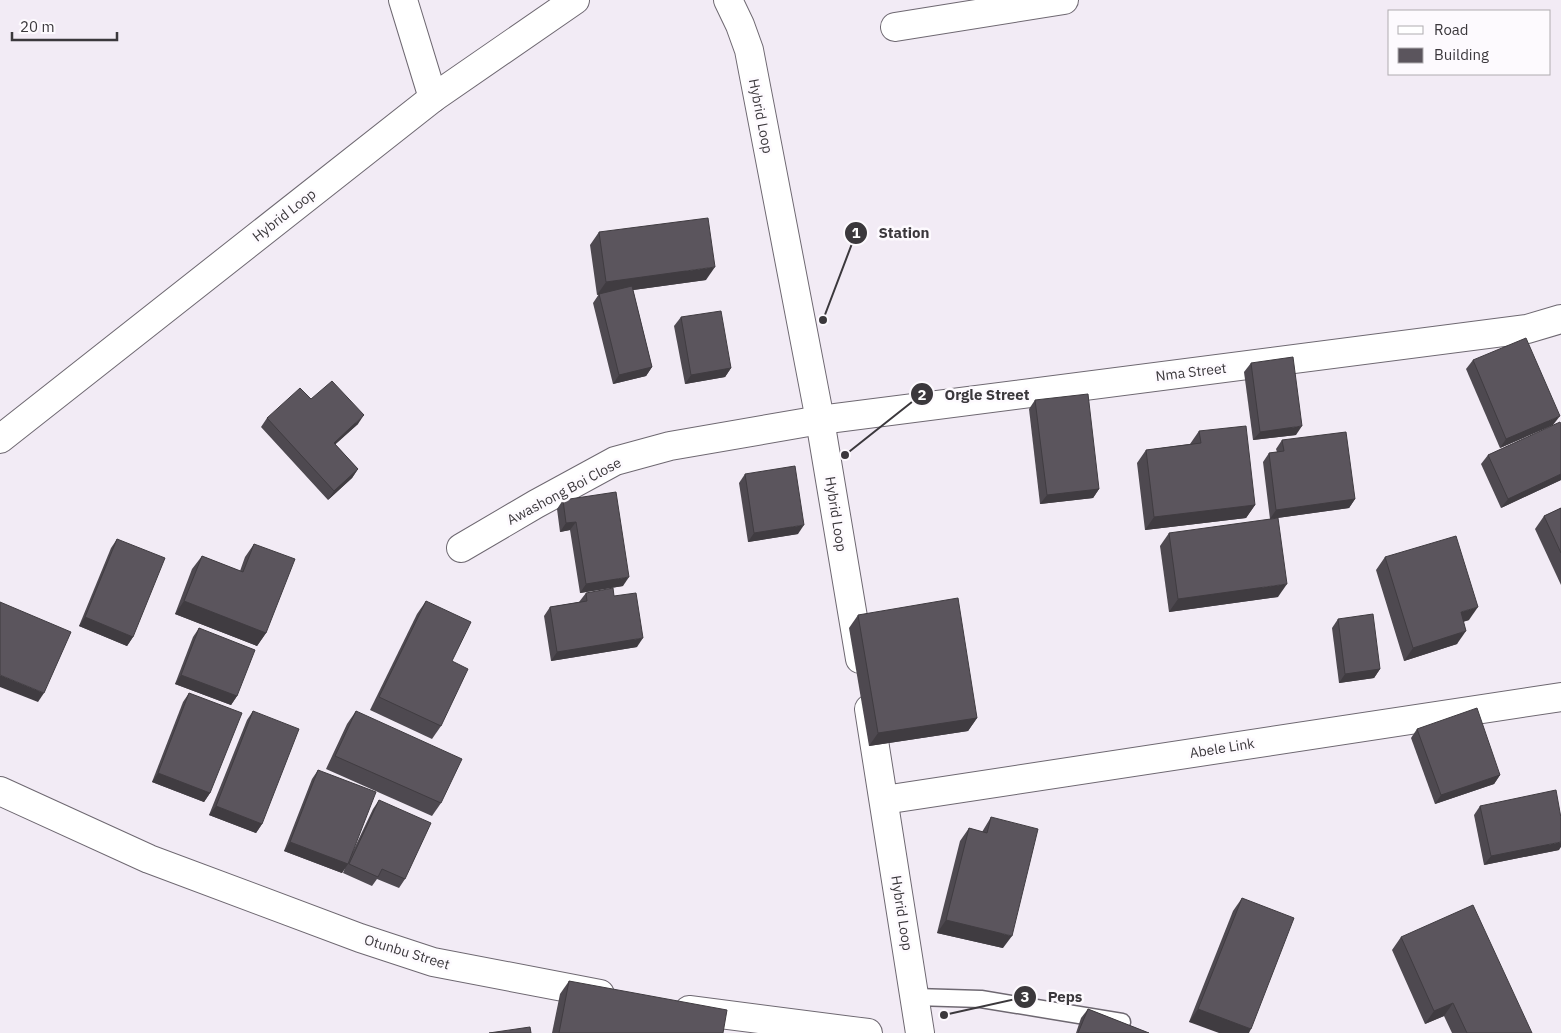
<svg xmlns="http://www.w3.org/2000/svg" width="1561" height="1033" font-family="'IBM Plex Sans',sans-serif">
	<style>
		.lines { fill: none; stroke-linecap: round; stroke-linejoin: round }
		.service-casing { stroke: #6e6871; stroke-width: 19 }
		.minor-casing { stroke: #6e6871; stroke-width: 30 }
		.service { stroke: #fff; stroke-width: 16 }
		.minor { stroke: #fff; stroke-width: 28 }
		.wall { fill: #4e4950 }
		.shaded-wall { fill: #403c41 }
		.building { fill: #5b555d; stroke: #403c41 }
		.labels { text-anchor: middle; dominant-baseline: central; stroke-width: 5; stroke-linejoin: round; paint-order: stroke }
		.street-label { font-size: 14px; fill: #3b383c; stroke: #fdfafe }
		.leader { fill: none; stroke: #3b383c; stroke-width: 2 }
		.callout-dot { fill: #3b383c; stroke: #fdfafe; stroke-width: 2 }
		.mark-label { font-size: 15px; text-anchor: middle; font-weight: bold; fill: #fff }
		.callout-label { font-size: 15px; text-anchor: middle; font-weight: bold; fill: #3b383c; stroke: #fdfafe; stroke-width: 5; stroke-linejoin: round; paint-order: stroke }
	</style>
	<rect width="100%" height="100%" fill="#f2ebf5"/>
	<g class="lines">
		<!-- service casing -->
		<g class="service-casing">
			<path id="service" d="M915,997L981,999L1122,1022"/>
		</g>
		<!-- minor casing -->
		<g class="minor-casing">
			<g id="minor">
				<path d="M403,0L433,98"/>
				<path d="M728,0L740,25L749,50L820,420L860,659"/>
				<path d="M895,27L1064,0"/>
				<path d="M0,439L433,98L575,0"/>
				<path d="M461,548L536,504L615,461L670,446L820,420L1527,329L1561,319"/>
				<path d="M869,709L920,1033"/>
				<path d="M0,791L149,859L360,938L433,962L600,994"/>
				<path d="M884,800L1561,697"/>
				<path d="M689,1010L868,1033"/>
			</g>
		</g>
		<!-- service -->
		<use href="#service" class="service"/>
		<!-- minor -->
		<use href="#minor" class="minor"/>
	</g>
	<!-- wall -->
	<g class="wall">
		<path d="M599,232L706,280L633,290L652,367L646,376L613,384L593,303L599,294L597,295L590,245Z"/>
		<path d="M681,317L731,368L725,377L685,384L674,326Z"/>
		<path d="M1473,360L1553,425L1500,448L1466,369Z"/>
		<path d="M1251,363L1296,435L1253,440L1244,372Z"/>
		<path d="M311,399L358,424L335,444L358,469L352,478L328,500L261,427L267,418Z"/>
		<path d="M1035,400L1099,489L1093,498L1040,504L1029,409Z"/>
		<path d="M1561,424V480L1501,508L1481,464L1488,455Z"/>
		<path d="M1199,431L1255,505L1246,518L1145,530L1137,463L1146,450L1190,444Z"/>
		<path d="M1282,440L1355,499L1349,508L1270,519L1263,462L1269,453L1277,452L1276,449Z"/>
		<path d="M745,474L798,534L748,542L739,483Z"/>
		<path d="M563,500L623,586L580,593L570,530L560,532L557,509Z"/>
		<path d="M1561,508V585L1535,529L1544,516Z"/>
		<path d="M1169,533L1278,597L1169,612L1160,546Z"/>
		<path d="M117,539L133,637L127,646L79,626L111,548Z"/>
		<path d="M254,544L266,633L257,646L175,614L192,569L202,556L240,571L245,557Z"/>
		<path d="M1385,557L1469,620L1463,622L1457,644L1404,661L1376,570Z"/>
		<path d="M586,593L614,596L637,647L551,661L544,616L550,607L579,602Z"/>
		<path d="M426,601L452,661L441,726L432,739L370,710L417,614Z"/>
		<path d="M858,615L977,718L968,731L869,746L849,628Z"/>
		<path d="M1338,619L1380,669L1374,678L1339,683L1332,628Z"/>
		<path d="M199,628L237,696L231,705L175,684L193,637Z"/>
		<path d="M189,693L210,793L204,802L152,782L183,702Z"/>
		<path d="M253,711L262,824L256,833L209,815L247,720Z"/>
		<path d="M356,711L441,803L432,816L326,769L347,724Z"/>
		<path d="M1417,729L1500,775L1494,784L1435,804L1411,738Z"/>
		<path d="M318,770L353,851L373,809L379,800L405,879L399,888L377,879L372,886L343,873L345,868L342,873L284,851L312,779Z"/>
		<path d="M1480,806L1559,850L1484,865L1474,815Z"/>
		<path d="M991,817L1003,948L937,933L960,841L969,828L982,832Z"/>
		<path d="M1242,898L1251,1029L1189,1022L1233,911Z"/>
		<path d="M1401,937L1532,1033H1452L1444,1016L1425,1024L1392,950Z"/>
		<path d="M569,981L723,1033H552L560,994Z"/>
		<path d="M1088,1009L1149,1033H1076L1081,1018Z"/>
	</g>
	<!-- shaded-wall -->
	<g class="shaded-wall">
		<path d="M715,267L706,280L597,295L606,282Z"/>
		<path d="M652,367L646,376L613,384L619,375Z"/>
		<path d="M731,368L725,377L685,384L691,375Z"/>
		<path d="M364,415L358,424L327,452L334,443Z"/>
		<path d="M1560,416L1553,425L1500,448L1506,439Z"/>
		<path d="M1302,426L1296,435L1253,440L1260,432Z"/>
		<path d="M358,469L352,478L328,500L334,491Z"/>
		<path d="M1561,474V480L1501,508L1508,499Z"/>
		<path d="M1099,489L1093,498L1040,504L1047,495Z"/>
		<path d="M1355,499L1349,508L1270,519L1276,510Z"/>
		<path d="M1255,505L1246,518L1145,530L1154,517Z"/>
		<path d="M576,522L570,530L560,532L566,523Z"/>
		<path d="M804,525L798,534L748,542L754,533Z"/>
		<path d="M629,577L623,586L580,593L586,584Z"/>
		<path d="M1287,584L1278,597L1169,612L1178,599Z"/>
		<path d="M184,601L266,633L257,646L175,614Z"/>
		<path d="M1478,607L1469,620L1451,625L1461,612Z"/>
		<path d="M85,617L133,637L127,646L79,626Z"/>
		<path d="M1466,631L1457,644L1404,661L1413,648Z"/>
		<path d="M643,638L637,647L551,661L557,652Z"/>
		<path d="M1380,669L1374,678L1339,683L1345,674Z"/>
		<path d="M0,675L44,693L38,702L0,687Z"/>
		<path d="M181,675L237,696L231,705L175,684Z"/>
		<path d="M977,718L968,731L869,746L878,733Z"/>
		<path d="M158,773L210,793L204,802L152,782Z"/>
		<path d="M1500,775L1494,784L1435,804L1441,795Z"/>
		<path d="M216,806L262,824L256,833L209,815Z"/>
		<path d="M290,842L348,864L342,873L284,851Z"/>
		<path d="M1561,842V847L1559,850L1484,865L1491,856Z"/>
		<path d="M946,920L1012,936L1003,948L937,933Z"/>
		<path d="M1453,1003L1444,1016L1425,1024L1434,1011Z"/>
		<path d="M1198,1009L1251,1029L1249,1033H1219L1189,1022Z"/>
	</g>
	<!-- building -->
	<g class="building">
		<path d="M708,218L715,267L606,282L599,232Z"/>
		<path d="M632,286L652,367L619,375L599,294Z"/>
		<path d="M721,311L731,368L691,375L681,317Z"/>
		<path d="M1526,338L1560,416L1506,439L1473,360Z"/>
		<path d="M1293,357L1302,426L1260,432L1251,363Z"/>
		<path d="M332,381L364,415L334,443L358,469L334,491L267,418L300,388L311,399Z"/>
		<path d="M1088,394L1099,489L1047,495L1035,400Z"/>
		<path d="M1560,422L1561,424V474L1508,499L1488,455Z"/>
		<path d="M1246,426L1255,505L1154,517L1146,450L1201,443L1199,431Z"/>
		<path d="M1346,432L1355,499L1276,510L1269,453L1284,451L1282,440Z"/>
		<path d="M795,466L804,525L754,533L745,474Z"/>
		<path d="M616,492L629,577L586,584L576,522L566,523L563,500Z"/>
		<path d="M1561,508V553L1544,516Z"/>
		<path d="M1278,518L1287,584L1178,599L1169,533Z"/>
		<path d="M1456,536L1478,607L1461,612L1466,631L1413,648L1385,557Z"/>
		<path d="M117,539L165,558L133,637L85,617Z"/>
		<path d="M254,544L295,559L266,633L184,601L202,556L243,572Z"/>
		<path d="M613,588L614,596L636,593L643,638L557,652L550,607L587,601L586,593Z"/>
		<path d="M958,598L977,718L878,733L858,615Z"/>
		<path d="M426,601L471,622L452,661L468,669L441,726L379,697Z"/>
		<path d="M0,602L71,632L44,693L0,675Z"/>
		<path d="M1373,614L1380,669L1345,674L1338,619Z"/>
		<path d="M199,628L255,650L237,696L181,675Z"/>
		<path d="M189,693L242,713L210,793L158,773Z"/>
		<path d="M1477,708L1500,775L1441,795L1417,729Z"/>
		<path d="M253,711L299,729L262,824L216,806Z"/>
		<path d="M356,711L462,759L441,803L335,756Z"/>
		<path d="M318,770L376,792L348,864L290,842Z"/>
		<path d="M1556,790L1561,818V842L1491,856L1480,806Z"/>
		<path d="M379,800L431,823L405,879L382,869L378,877L349,864Z"/>
		<path d="M991,817L1038,829L1012,936L946,920L969,828L987,833Z"/>
		<path d="M1242,898L1294,918L1251,1029L1198,1009Z"/>
		<path d="M1473,905L1532,1033H1467L1453,1003L1434,1011L1401,937Z"/>
		<path d="M569,981L727,1010L723,1033H559Z"/>
		<path d="M1088,1009L1149,1033H1078Z"/>
		<path d="M530,1027L531,1033H489Z"/>
	</g>
	<g class="labels">
		<!-- street labels -->
		<g class="street-label">
			<text transform="translate(761 116) rotate(79)">Hybrid Loop</text>
			<text transform="translate(284 215) rotate(-38)">Hybrid Loop</text>
			<text transform="translate(1191 372) rotate(-7)">Nma Street</text>
			<text transform="translate(564 491) rotate(-28)">Awashong Boi Close</text>
			<text transform="translate(836 514) rotate(81)">Hybrid Loop</text>
			<text transform="translate(1222 748) rotate(-9)">Abele Link</text>
			<text transform="translate(902 913) rotate(81)">Hybrid Loop</text>
			<text transform="translate(407 952) rotate(17)">Otunbu Street</text>
		</g>
	</g>
	<!-- callouts -->
	<path class="leader" d="M823 320L856 233M845 455L922 394M944 1015L1025 997"/>
	<g class="callout-dot">
		<circle cx="823" cy="320" r="5"/>
		<circle cx="845" cy="455" r="5"/>
		<circle cx="944" cy="1015" r="5"/>
		<circle cx="856" cy="233" r="12"/>
		<circle cx="922" cy="394" r="12"/>
		<circle cx="1025" cy="997" r="12"/>
	</g>
	<g class="mark-label">
		<text x="856" y="238">1</text>
		<text x="922" y="400">2</text>
		<text x="1025" y="1002">3</text>
	</g>
	<g class="callout-label">
		<text x="904" y="238">Station</text>
		<text x="987" y="400">Orgle Street</text>
		<text x="1065" y="1002">Peps</text>
	</g>
	<!-- legend -->
	<rect x="1388" y="10" width="162" height="65" fill="#fdfafe" stroke="#afacb0"/>
	<rect x="1398" y="26" width="25" height="8" fill="#ffffff" stroke="#afacb0"/>
	<text x="1434" y="35" font-size="15" fill="#3b383c">Road</text>
	<rect x="1398" y="48" width="25" height="15" fill="#5b555d" stroke="#afacb0"/>
	<text x="1434" y="60" font-size="15" fill="#3b383c">Building</text>
	<!-- scale -->
	<path d="M12 32v8h105v-8" fill="none" stroke="#3b383c" stroke-width="2.5"/>
	<text x="20" y="32" font-size="15" fill="#3b383c" stroke="#fdfafe" stroke-width="4" paint-order="stroke">20 m</text>
</svg>
